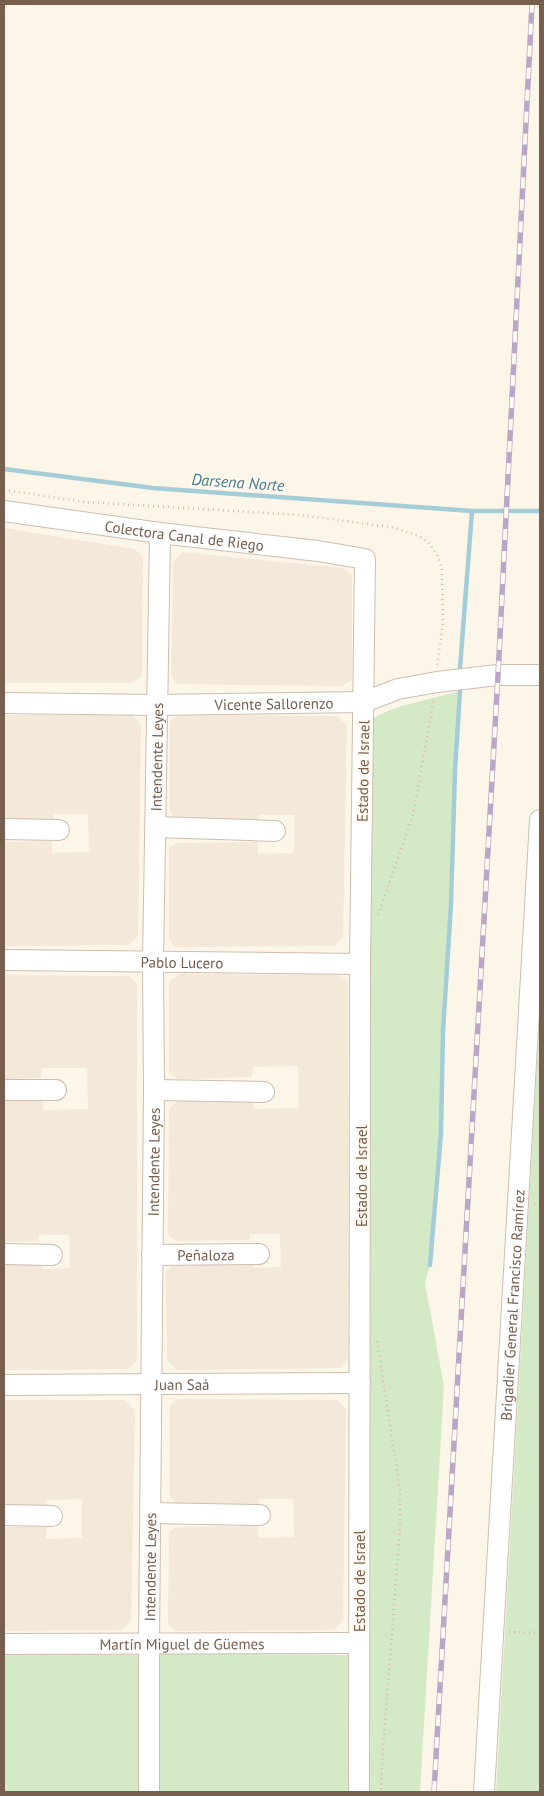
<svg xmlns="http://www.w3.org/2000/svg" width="544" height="1796" font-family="'PT Sans',sans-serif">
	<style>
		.residential { fill: #f4e8d8 }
		.green { fill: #d4eac7 }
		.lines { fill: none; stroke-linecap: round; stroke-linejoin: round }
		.stream { stroke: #a4cdd8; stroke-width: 4.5 }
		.minor-casing { stroke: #cebeaf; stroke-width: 22 }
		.path { stroke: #d7baa4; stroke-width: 2.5; stroke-dasharray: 1 4; stroke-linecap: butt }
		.minor { stroke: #fff; stroke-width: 20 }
		.rail-casing { stroke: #baa7c7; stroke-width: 5.5 }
		.rail { stroke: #fffaf0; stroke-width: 4; stroke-dasharray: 11; stroke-linecap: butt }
		.labels { text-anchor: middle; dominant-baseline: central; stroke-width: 4; stroke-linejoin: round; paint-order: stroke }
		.street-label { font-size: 15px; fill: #775e4d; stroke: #fffaf0 }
		.water-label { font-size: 16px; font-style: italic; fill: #477a8a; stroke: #fffaf0 }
	</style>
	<rect width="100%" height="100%" fill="#fcf6e9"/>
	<!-- residential -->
	<g class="residential">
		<path d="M4,528L135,549L143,558L142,676L132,683H4Z"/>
		<path d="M182,552L342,568L352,575V680L342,686L177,684L171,676L173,563Z"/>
		<path d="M4,715H132L141,724L138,936L129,945L4,946V842L52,841V853L89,852L88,814H54V821H4Z"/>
		<path d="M179,715L337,716L347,725L343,937L334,946L176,947L169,940V848L177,843L258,842V854L294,853V815H259V822L178,821L170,813V721Z"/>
		<path d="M179,974L340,975L348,983V1359L340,1368L176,1370L167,1360L166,1271L174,1264L253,1262L254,1268L281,1267L280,1234H250V1240L176,1241L168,1235L169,1109L178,1100L254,1099V1109L299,1108L298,1066L253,1067L252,1077L178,1079L169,1072V981Z"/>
		<path d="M4,975L129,976L137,984V1360L129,1369L4,1370V1264L42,1263L43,1269L70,1268L69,1235H39V1241L4,1242V1101L43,1100V1110L88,1109L87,1068H42L41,1078L4,1079Z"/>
		<path d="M178,1399L337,1400L346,1409L343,1621L334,1630L175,1631L168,1624L169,1532L176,1527L257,1526L258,1538L294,1537L293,1499H259V1506L178,1505L170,1497V1405Z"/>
		<path d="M4,1400H125L135,1410L131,1621L122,1630L4,1631V1527H46V1539L82,1538V1499L47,1500V1506H4Z"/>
	</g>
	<!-- green -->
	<g class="green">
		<path d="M460,691L455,770L451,904L443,1031L441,1133L430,1265L425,1283L444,1386L420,1792H368L370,728L373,718L385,712L402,706Z"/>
		<path d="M540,1009V1792H496Z"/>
		<path d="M4,1653L139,1655L140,1792H4Z"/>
		<path d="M157,1653L348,1655V1792H157Z"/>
	</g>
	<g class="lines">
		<!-- stream -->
		<g class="stream">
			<path d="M4,469L153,488L472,511H540"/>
			<path d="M460,668L472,511"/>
			<path d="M430,1265L441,1133L443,1031L451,904L455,770L460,691"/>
		</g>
		<!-- minor casing -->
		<g class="minor-casing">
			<g id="minor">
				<path id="s1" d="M4,511L160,533L318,551L365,559L360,964L359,1792"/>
				<path id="s2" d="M4,703L157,705L364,702L398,689L437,682L498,675H540"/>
				<path d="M156,827L275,831"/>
				<path d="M4,829L59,830"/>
				<path id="s3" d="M4,960L360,964"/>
				<path d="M4,1090H56"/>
				<path d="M154,1090L264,1092"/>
				<path d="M4,1254L52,1255"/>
				<path id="s4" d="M152,1255L259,1254"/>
				<path id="s5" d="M4,1385L360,1383"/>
				<path d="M150,1513L260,1515"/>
				<path d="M4,1515L52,1516"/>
				<path id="s6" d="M4,1644L359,1643"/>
				<path id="s7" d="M149,1792V1644L154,1090L153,962L160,533"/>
				<path id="s8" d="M484,1792L540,820"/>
			</g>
		</g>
		<!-- path -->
		<g class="path">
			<path d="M4,490L85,502L300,515L391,527L417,535L428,542L437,555L442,569L443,623L437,666"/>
			<path d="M378,915L413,815L434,699"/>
			<path d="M534,1204L540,1203"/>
			<path d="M377,1341L400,1490V1528L382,1763L381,1792"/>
			<path d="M509,1632L540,1633"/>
		</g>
		<!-- minor -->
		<use href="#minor" class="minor"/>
		<!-- rail casing -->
		<g class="rail-casing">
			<path id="rail" d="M434,1792L498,675L532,4"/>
		</g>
		<!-- rail -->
		<use href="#rail" class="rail"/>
	</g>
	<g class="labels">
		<!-- street labels -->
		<g class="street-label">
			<text stroke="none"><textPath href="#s1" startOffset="182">Colectora Canal de Riego</textPath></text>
			<text stroke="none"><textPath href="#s2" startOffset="270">Vicente Sallorenzo</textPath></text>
			<text stroke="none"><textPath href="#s7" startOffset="1035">Intendente Leyes</textPath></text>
			<text transform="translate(363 771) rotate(-89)">Estado de Israel</text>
			<text stroke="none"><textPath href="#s3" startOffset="178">Pablo Lucero</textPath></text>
			<text stroke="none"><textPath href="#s7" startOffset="630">Intendente Leyes</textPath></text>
			<text transform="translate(361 1176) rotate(-90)">Estado de Israel</text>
			<text stroke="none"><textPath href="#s4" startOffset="54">Peñaloza</textPath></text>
			<text stroke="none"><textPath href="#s8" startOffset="488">Brigadier General Francisco Ramírez</textPath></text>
			<text stroke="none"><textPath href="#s5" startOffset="178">Juan Saá</textPath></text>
			<text stroke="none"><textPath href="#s7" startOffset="225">Intendente Leyes</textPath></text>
			<text transform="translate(359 1581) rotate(-90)">Estado de Israel</text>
			<text stroke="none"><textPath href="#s6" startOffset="178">Martín Miguel de Güemes</textPath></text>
		</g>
		<!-- water labels -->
		<g class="water-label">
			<text transform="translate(238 482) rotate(4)">Darsena Norte</text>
		</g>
	</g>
	<!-- border -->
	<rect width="544" height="1796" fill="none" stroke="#775e4d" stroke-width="10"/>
</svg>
